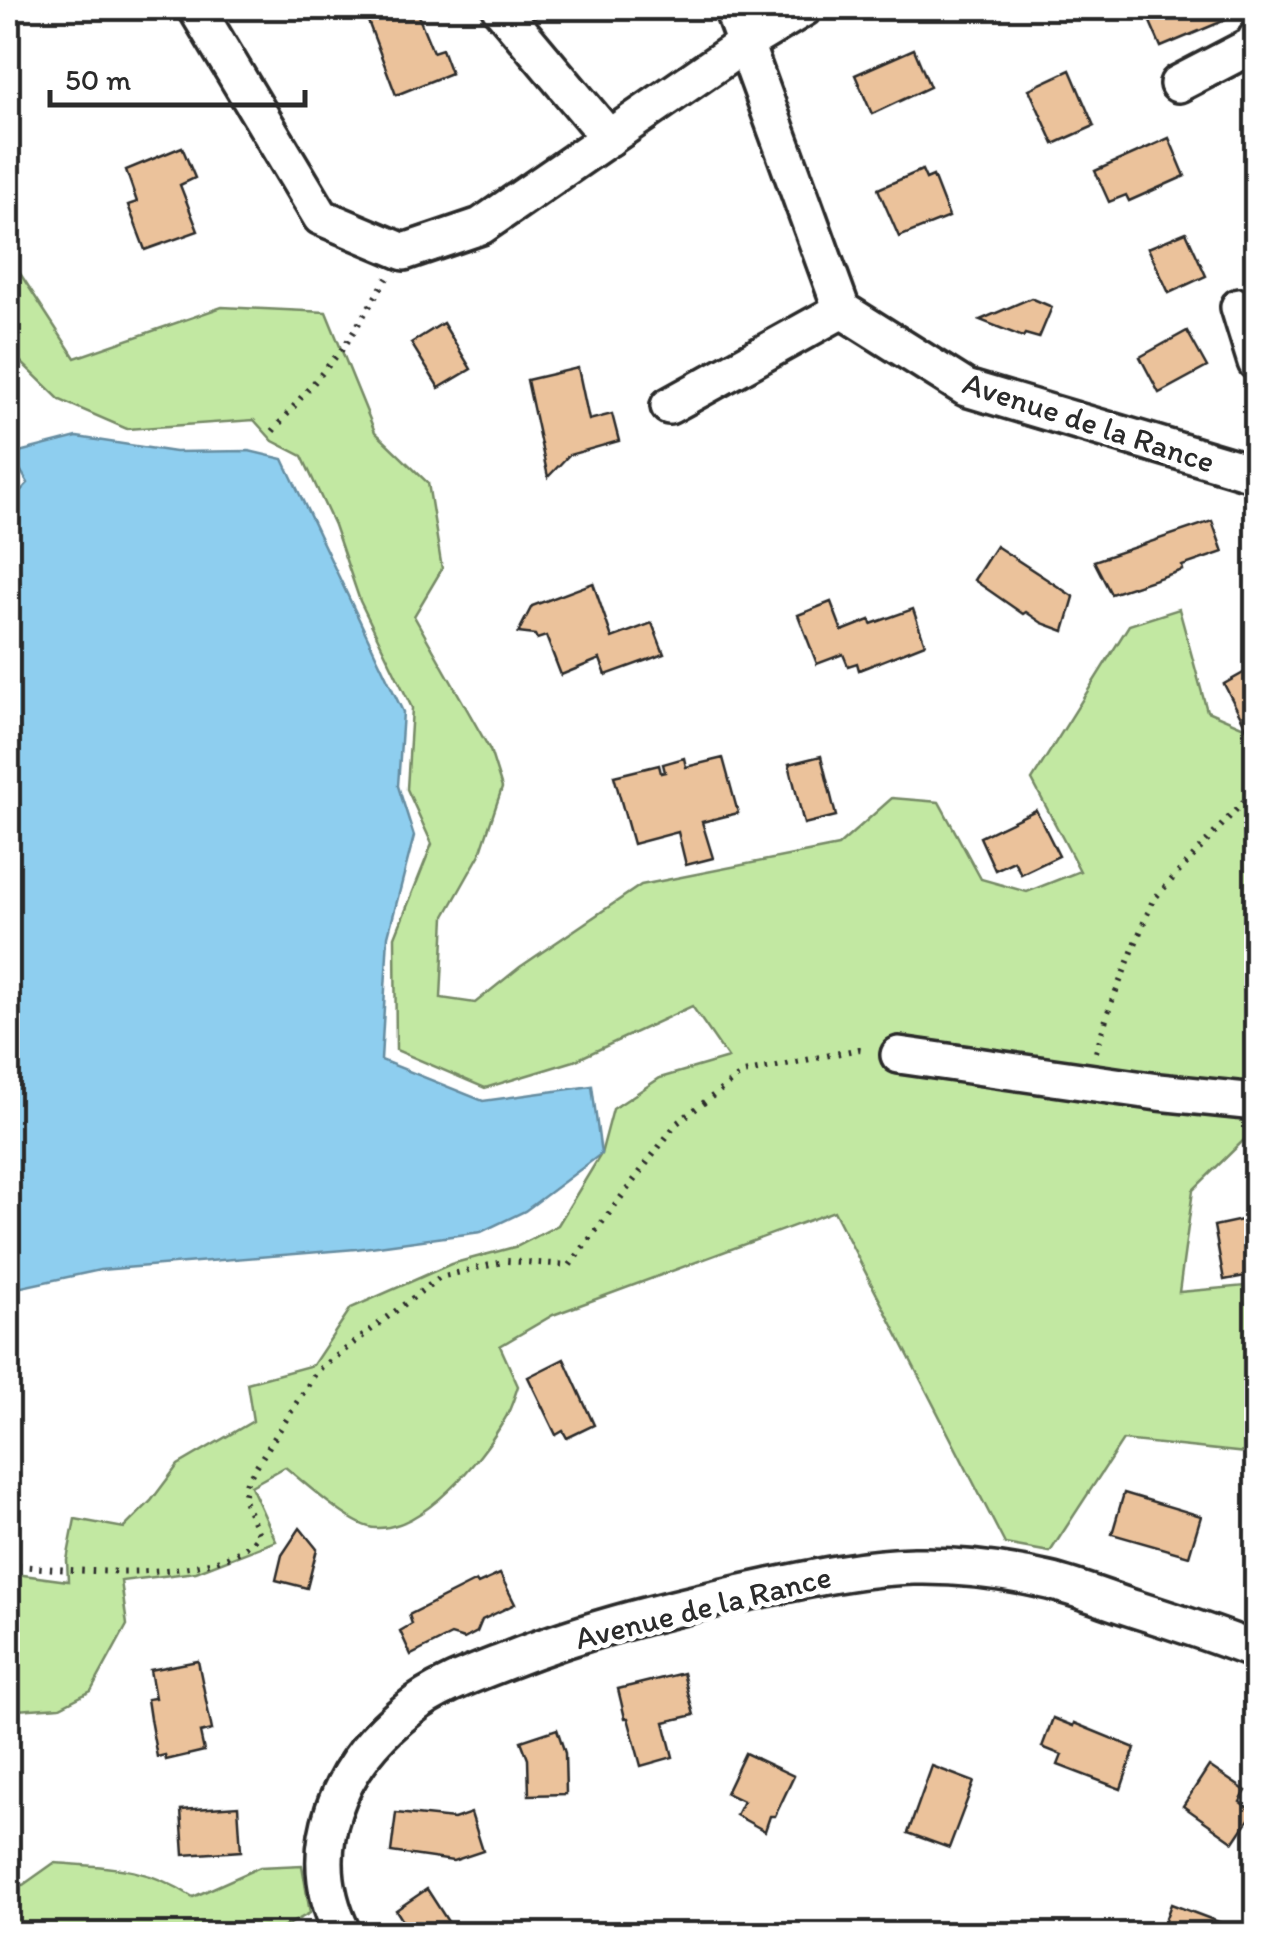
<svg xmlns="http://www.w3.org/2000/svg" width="1264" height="1942" font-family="Itim,sans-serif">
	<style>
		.green { fill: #c2e8a2; stroke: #768a66; stroke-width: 2.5 }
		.water { fill: #8eceef; stroke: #668da1; stroke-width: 2.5 }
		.building { fill: #ebc29b; stroke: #2b2b2b; stroke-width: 2.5 }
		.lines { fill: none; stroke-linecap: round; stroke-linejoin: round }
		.minor-casing { stroke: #2b2b2b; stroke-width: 42 }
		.path { stroke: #2b2b2b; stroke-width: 6; stroke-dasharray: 2.5 8; stroke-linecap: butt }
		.minor { stroke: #fff; stroke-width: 35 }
		.labels { text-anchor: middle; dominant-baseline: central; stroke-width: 10; stroke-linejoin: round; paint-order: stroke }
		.street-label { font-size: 32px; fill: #2b2b2b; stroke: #fff }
	</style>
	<rect width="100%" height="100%" fill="#fff"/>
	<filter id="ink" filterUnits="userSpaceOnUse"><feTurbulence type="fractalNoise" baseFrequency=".01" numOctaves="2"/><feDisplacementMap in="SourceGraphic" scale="20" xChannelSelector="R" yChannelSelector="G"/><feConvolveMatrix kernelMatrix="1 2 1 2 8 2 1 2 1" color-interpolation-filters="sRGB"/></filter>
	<g filter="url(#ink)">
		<!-- green -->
		<g class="green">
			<path d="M8,255L75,358L222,307L326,312L375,432L428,483L442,569L414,616L490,750L502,788L480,854L445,916L441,998L475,1003L520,967L641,885L838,846L892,798L939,802L981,879L1027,892L1080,871L1032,780L1129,625L1179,609L1207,711L1256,732V1136L1250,1134L1193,1190L1179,1292L1256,1285V1454L1123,1440L1050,1552L1005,1544L834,1211L553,1315L500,1346L518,1386C514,1398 510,1412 503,1422C481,1460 423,1531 375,1528C352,1527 304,1482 285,1467L251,1486L276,1541L196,1572L121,1581L127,1625L91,1691L60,1707L16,1710L8,1708V1573L68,1581L67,1560L75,1519L124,1528L151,1501L178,1465L253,1421L247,1383L313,1365L351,1308L451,1264L518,1246L558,1225L601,1154L613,1109L660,1078L728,1058L692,1006L574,1061L485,1088L396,1050L395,937L432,844L407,789L412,708L360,601L334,525L302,456L273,441L254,420L127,429L60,400L18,359H8Z"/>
			<path d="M54,1863C108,1867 146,1866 193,1897L260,1867L302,1865L310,1913L271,1934H8V1884L23,1885Z"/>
		</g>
		<!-- water -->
		<path class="water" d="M77,437L175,452L249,451L283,459L403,712L398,786L414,836L388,936L381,1060L483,1101L592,1086L601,1154L525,1211L481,1232L356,1249L100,1270L8,1290V504L28,483L11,454Z"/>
		<!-- building -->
		<g class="building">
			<path d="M363,8H415L433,52L442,49L451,73L396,95Z"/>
			<path d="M1144,8H1254L1161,47Z"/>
			<path d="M914,49L930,87L872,114L855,75Z"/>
			<path d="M1070,70L1094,126L1054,144L1029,89Z"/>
			<path d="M1169,138L1185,176L1129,201L1126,195L1109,202L1095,171Z"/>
			<path d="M182,147L195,178L180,185L198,231L145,250L128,205L137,202L126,170Z"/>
			<path d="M922,170L926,179L933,176L949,217L899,237L878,189Z"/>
			<path d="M1186,232L1206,276L1169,293L1148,248Z"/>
			<path d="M1031,298L1052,307L1039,338L1025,334L1023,337L980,320Z"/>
			<path d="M443,323L471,369L439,388L411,343Z"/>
			<path d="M1187,331L1207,367L1159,393L1140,357Z"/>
			<path d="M578,368L589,420L612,414L619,441L569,455L548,477L527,380Z"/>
			<path d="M1212,521L1223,552L1182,566L1183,570L1111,594L1094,561Z"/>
			<path d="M996,546L1074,597L1064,631L1042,623L1026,612L1023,614L974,580Z"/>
			<path d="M593,583L612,638L652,623L664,654L606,675L600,659L561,675L546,636L537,639L535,635L518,633L532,606Z"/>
			<path d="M831,602L842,631L870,620L871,624L913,609L925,644L859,670L857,663L848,666L843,654L817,664L798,615Z"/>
			<path d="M1256,666V746L1224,684Z"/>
			<path d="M821,756L836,816L804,824L789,764Z"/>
			<path d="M684,758L686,767L723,758L738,813L702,822L713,858L686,865L678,832L633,844L614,776L659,765L661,773L665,772L663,764Z"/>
			<path d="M1036,810L1059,856L1021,874L1014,861L995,870L980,837Z"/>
			<path d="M1256,1217V1274L1224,1280L1214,1226Z"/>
			<path d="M564,1359L594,1425L567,1438L563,1431L556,1435L528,1377Z"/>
			<path d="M1124,1493L1201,1516L1189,1556L1112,1534Z"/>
			<path d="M300,1528L317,1549L307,1588L276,1580L282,1555Z"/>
			<path d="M500,1574L515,1604L482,1620L477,1632L464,1639L451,1635L411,1655L400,1631L412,1624L409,1615L476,1581L478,1584Z"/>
			<path d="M198,1661L212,1730L200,1733L204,1751L166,1760L165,1755L157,1757L150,1719L147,1699L155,1698L150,1670Z"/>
			<path d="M683,1673L694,1715L664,1722L673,1757L641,1766L628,1718H625L618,1689Z"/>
			<path d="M1053,1718L1073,1726L1074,1723L1135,1748L1121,1789L1058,1765L1062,1755L1042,1747Z"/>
			<path d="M557,1729L565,1753L566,1794L529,1795L528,1759L521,1741Z"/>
			<path d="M745,1753L794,1776L775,1816H770L765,1831L736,1815L743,1801L726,1793Z"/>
			<path d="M932,1766L974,1782L949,1848L908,1833Z"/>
			<path d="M1209,1766L1246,1791L1240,1802L1254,1812L1234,1842L1183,1806Z"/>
			<path d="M238,1806L241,1851L184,1855L181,1810Z"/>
			<path d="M396,1813L454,1819L471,1813L483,1851L453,1861L391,1852Z"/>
			<path d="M427,1889L456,1934H411L396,1910Z"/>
			<path d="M1171,1904L1245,1932L1244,1934H1160Z"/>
		</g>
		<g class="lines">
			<!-- minor casing -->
			<g class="minor-casing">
				<g id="minor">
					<path d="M196,8L321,217L404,252L481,226L746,43L804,8"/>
					<path d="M500,8L609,138"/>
					<path d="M732,8L842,310L966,388L1256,474"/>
					<path d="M1178,84L1255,44L1256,39"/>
					<path d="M1239,307L1256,362"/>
					<path d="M669,406L842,310"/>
					<path d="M899,1055L1158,1092L1256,1102"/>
					<path d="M343,1934C300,1849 339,1764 409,1709C434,1688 473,1674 504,1662C588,1628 676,1607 765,1588C813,1578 864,1567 914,1566C959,1565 1005,1571 1049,1581C1078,1588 1107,1600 1135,1609C1176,1622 1216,1635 1256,1651"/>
				</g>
			</g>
			<!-- path -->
			<g class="path">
				<path d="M273,431L344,347L387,278"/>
				<path d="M1096,1052L1110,1006L1153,900L1256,788"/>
				<path d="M8,1565C65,1570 224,1587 259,1534L243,1498L247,1481L317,1371L440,1277L507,1261L570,1265L677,1123L743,1073L859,1049L867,1050"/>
			</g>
			<!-- minor -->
			<use href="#minor" class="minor"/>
		</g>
	</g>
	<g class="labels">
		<!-- street labels -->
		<g class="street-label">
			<text transform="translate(1089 422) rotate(18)">Avenue de la Rance</text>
			<text transform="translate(703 1607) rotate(-14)">Avenue de la Rance</text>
		</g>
	</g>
	<!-- margin -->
	<rect width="1264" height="1942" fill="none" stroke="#fff" stroke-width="40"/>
	<rect x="20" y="20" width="1224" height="1902" fill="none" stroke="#2b2b2b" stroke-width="4" filter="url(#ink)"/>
	<!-- scale -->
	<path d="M50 90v15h255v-15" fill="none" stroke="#2b2b2b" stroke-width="5"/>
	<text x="65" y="90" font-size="30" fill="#2b2b2b" stroke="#ffffff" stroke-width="8" paint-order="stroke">50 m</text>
</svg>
